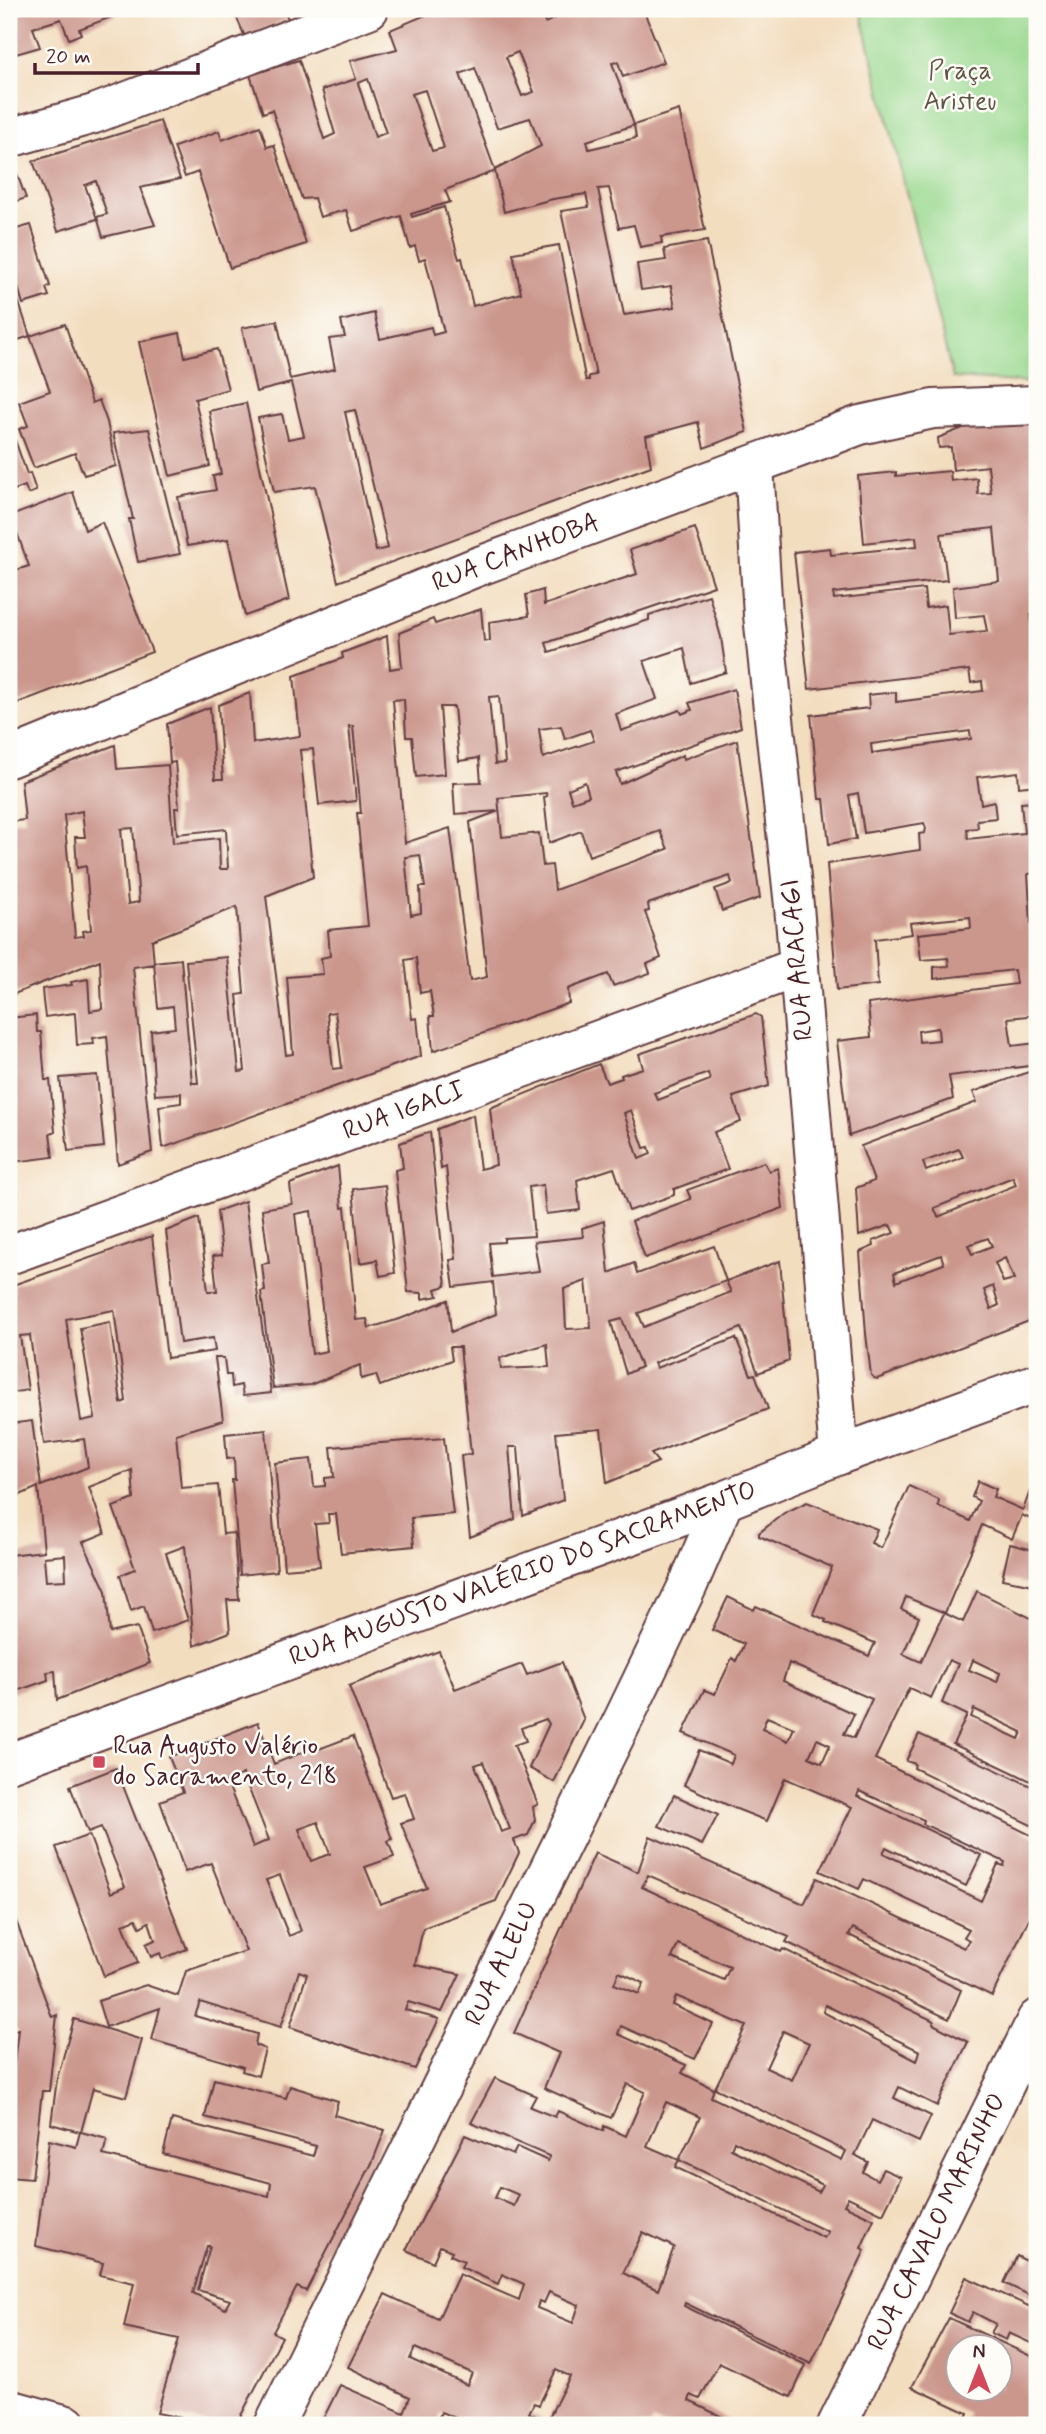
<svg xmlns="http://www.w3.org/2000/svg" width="1046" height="2434" font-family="Mynerve,sans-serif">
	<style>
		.green { fill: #99d88e; stroke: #727c5c; stroke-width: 2 }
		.building { fill: #cb968c; fill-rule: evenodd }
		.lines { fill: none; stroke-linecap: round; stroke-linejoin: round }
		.minor-casing { stroke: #633c41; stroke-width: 42 }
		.minor { stroke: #fff; stroke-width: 38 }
		.poi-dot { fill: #d1495b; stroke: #fdfcf7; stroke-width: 2.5 }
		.labels { text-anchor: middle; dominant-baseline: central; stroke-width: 5; stroke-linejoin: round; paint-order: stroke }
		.park-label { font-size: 26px; fill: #625649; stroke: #fdfcf7 }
		.street-label { font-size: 26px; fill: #4a1f2b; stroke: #fdfcf7 }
		.poi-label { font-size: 26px; fill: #4a1f2b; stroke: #fdfcf7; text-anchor: start }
	</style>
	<rect width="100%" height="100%" fill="#fdfcf7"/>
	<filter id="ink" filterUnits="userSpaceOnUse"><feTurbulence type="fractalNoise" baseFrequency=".0143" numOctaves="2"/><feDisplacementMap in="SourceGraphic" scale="14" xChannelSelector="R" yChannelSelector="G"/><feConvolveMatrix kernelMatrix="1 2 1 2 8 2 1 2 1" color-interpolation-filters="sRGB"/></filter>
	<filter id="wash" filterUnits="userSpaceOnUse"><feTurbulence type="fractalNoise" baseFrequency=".00686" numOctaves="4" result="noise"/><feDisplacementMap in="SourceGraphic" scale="28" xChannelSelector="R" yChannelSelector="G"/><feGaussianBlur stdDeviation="1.57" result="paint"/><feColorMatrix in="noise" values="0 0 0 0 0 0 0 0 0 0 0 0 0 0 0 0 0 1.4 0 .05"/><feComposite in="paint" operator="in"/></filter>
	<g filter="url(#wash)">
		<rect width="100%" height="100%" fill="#f3ddbf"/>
		<!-- green -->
		<path class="green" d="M860,9H1037V383L953,378Z"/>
		<g id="blocks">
			<!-- building -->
			<g class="building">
				<path d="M9,9H115L117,15L79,29L81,34L69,39L61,19L33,28L40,47L9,56Z"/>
				<path d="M233,9H284L288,19L245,37Z"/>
				<path d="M440,9H540L545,23L558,17L555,9H643L664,62L623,77L618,62L612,63L634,125L679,110L705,230L661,237L662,243L640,247L634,225L619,228L609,188L598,189L624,315L675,307L671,286L641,290L637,264L666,260L664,249L707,241L747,432L704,448L698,422L646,436L651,466L338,582L315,486L274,492L258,418L282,414L288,439L304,436L291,383L256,392L242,328L277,321L290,379L335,369L329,339L345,337L341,321L374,313L380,339L431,327L433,335L444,332L425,258L419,260L415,246L410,248L401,216L353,231L346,210L320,217L314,198L302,199L272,110L263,113L250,75L299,60L324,139L335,134L322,90L356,79L350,61L397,49L390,30ZM518,52L534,92L522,96L506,57ZM475,68L497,128L530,118L541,146L495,170L460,74ZM368,79L386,133L375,137L358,83ZM425,90L444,148L432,151L412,94ZM634,125L636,138L589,149L587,141ZM495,171L504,212L553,199L586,194L589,207L561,211L596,375L589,376V380H586L585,377L559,245L513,253L521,293L473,306L462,258L459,259L444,207L412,217L411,214L450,202L445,190ZM355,410L388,548L376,551L345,412Z"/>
				<path d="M160,121L180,179L140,188L155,225L103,237L97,217L107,214L96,181L85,185L97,219L58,231L33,161Z"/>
				<path d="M260,126L267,147L274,145L306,244L230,268L198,172L185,177L174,147L219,131L222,140Z"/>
				<path d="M9,153L26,198L9,204Z"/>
				<path d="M31,225L50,286L46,288L49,296L23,304L9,257V231Z"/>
				<path d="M14,288L30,336L9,343V289Z"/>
				<path d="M65,324L92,403L99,400L107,422L116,466L84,475L75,453L34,468L19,429L28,426L19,402L50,391L30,336Z"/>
				<path d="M180,333L185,357L217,349L228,389L195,399L210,466L170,476L139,342Z"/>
				<path d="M246,403L289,600L245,616L228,539L187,546L178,497L216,490L213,476L221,474L209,411Z"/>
				<path d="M1037,416V615H1031L1037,671V741H1033L1037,785L1019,787L1018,772L977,777L981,804L994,801L996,818L977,820L978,828L967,829L968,839L1024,833L1021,803L1037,802V873L1028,874L1031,923H1037V956L1033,957L1037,1015L1008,1018L1012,1046L1037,1043V1065L949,1076L953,1099L849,1136L837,1041L871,1037L868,1004L1016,984L1014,970L934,979V967L949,966L948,958L921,960L918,934L971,928L970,917L910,923L912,934L875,939L878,985L837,990L827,864L920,850L919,834L925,833L926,828L924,823L864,833L858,793L849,795L856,839L829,844L824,799H819L811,715L869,708L868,695L896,692V702L983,691L982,681L971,683L969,670L809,689L794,552L830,548L831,555L917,546L916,537L864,543L858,476L896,472V476L950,471L951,481L977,478L978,494L991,493L988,466L953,470L951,447L939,448L938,438L983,420ZM994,528L999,581L953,587L955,618L984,615L987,631L949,635L946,605L926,608L924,589L834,599L833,593L947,580L941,534ZM970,731L971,739L872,753L871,744ZM938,1028L939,1040L919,1042L918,1031Z"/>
				<path d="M9,423L27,474L30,473L36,491L28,494L25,486L9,492Z"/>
				<path d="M149,429L180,554L138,562L129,519H133L113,433Z"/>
				<path d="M73,492L85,530L102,522L152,652L15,704L9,688V561L13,571L29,566L11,516Z"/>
				<path d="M695,528L714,586L546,643L549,652L649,620V615L709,595L721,637L726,672L691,683L684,648L644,661L657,699L616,714L621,731L680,710L682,714L692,710L689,703L734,689L741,727L616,772L620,784L683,755L684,759L737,740L760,898L722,911L715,889L732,883L730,876L648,904L649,911L645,912L661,958L647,964L650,973L613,986L608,974L568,989L569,1003L433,1051L430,1016H434L430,991L420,993L416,958L405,960L412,1019L417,1018L421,1056L163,1148L159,1106L181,1103V1093L155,1095L151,1031L175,1028L173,1006L158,1008L154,962L181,959L192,1083H198L186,961L227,957L239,1072L245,1071L237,995L244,994L237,907L152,940L154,964L133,967L152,1152L118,1164L107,1036L93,1038L94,1044L77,1045L75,1013L45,1017L43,1001L42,989L72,985L71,982L88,979L90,1011L102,1009L100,960L9,996V822L25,820L21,781L115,745L117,769L168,765L173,843L219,838L220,869H228L226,829L177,834L175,808H179L175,762L170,763L167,724L210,707L215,779H223L218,705L250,693L253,743L300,736L294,676L343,658L342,653L387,636L390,669L402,667L399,633L433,619L435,624L481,609L484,641H490L489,622L529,616L526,595L543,590L544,605L637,574L630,550ZM499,696L505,763L495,764L489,697ZM404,699L406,737H412L416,777L445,774L440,707H454L459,761L479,758L481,782L453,783L455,814L499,811L470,822L487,977L470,981L450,828L405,843L393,700ZM349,726H353L361,813H357L368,926L328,930L330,956L321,958L323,974L287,977L293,1054L286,1055L266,896L313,877L300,750L313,749L319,805L356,801ZM561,726L565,739L590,730L594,741L543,758L539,729ZM585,782L589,796L572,802L568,789ZM546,793L547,796L544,797L549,843L581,831L589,856L660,831L668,849L555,890L552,865L543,866L539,833L502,837L498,798ZM82,811L85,837H75L77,868L86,866L91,930L83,931L84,936L75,937L64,815ZM133,828L139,902L128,904L121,829ZM420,855L425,887H420L421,913L411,915L405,857ZM335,1012L342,1068L333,1069L327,1013Z"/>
				<path d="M756,1014L761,1017L769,1086L733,1097L741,1122L714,1132L728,1169L674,1189V1195L629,1211L614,1168L577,1180L580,1210L546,1214L543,1185L529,1187L534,1236L504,1238V1242L489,1243L493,1277L539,1271L534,1242L583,1237L582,1228L604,1221L609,1273L634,1263L637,1274L714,1246L726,1281L638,1313L644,1327L731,1292L726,1281L780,1261L789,1361L758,1373L741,1328L654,1363L656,1368L736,1338L751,1375L755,1374L768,1409L651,1454L658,1462L607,1483L601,1429L556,1433L563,1500L523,1516L518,1447H509L515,1519L470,1537L461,1456L471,1454L460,1347H450L452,1360L380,1386L376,1375L361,1379L360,1365L310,1385L273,1388L261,1292L265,1291L262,1264L269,1263L262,1209L292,1204L290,1184L338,1166L342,1208L345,1207L356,1320L367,1319L369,1328L400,1319L448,1300L451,1332L496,1314L493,1282L454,1287L450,1260L456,1259L446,1167L441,1169L437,1129L473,1115L480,1169L496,1165L490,1108L599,1064L607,1083L622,1078L621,1075L643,1068L639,1054ZM708,1073L710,1080L658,1100L654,1093ZM631,1110L644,1148L649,1147L651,1154L639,1159L624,1113ZM311,1211L327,1351L312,1354L295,1214ZM586,1281L591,1328L566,1329L564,1289ZM622,1319L641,1367L626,1374L611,1322ZM547,1344L549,1367L501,1369L500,1358Z"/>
				<path d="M36,1015L37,1032H41L45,1080H50L55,1132L50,1133L53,1157L14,1162L9,1109V1018Z"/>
				<path d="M1037,1069V1318L877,1379L874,1378L871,1375L866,1334L860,1252L874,1246L873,1241L894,1233L890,1225L859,1236L856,1188L874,1181L861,1146L977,1102L973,1092ZM959,1149L963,1157L926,1171L923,1162ZM1013,1177L1016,1185L938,1217L934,1208ZM988,1238L992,1246L972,1254L968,1245ZM941,1255L944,1264L896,1282L894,1273ZM1005,1258L1014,1279L1003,1282L995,1263ZM993,1286L999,1305L991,1309L984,1290Z"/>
				<path d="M97,1075L104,1147L68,1151L60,1078Z"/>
				<path d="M430,1132L446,1286L436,1289L438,1296L422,1299V1293L408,1292L395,1170L403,1168L400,1143Z"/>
				<path d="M764,1162L769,1171L778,1168L783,1208L645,1258L632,1221L691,1199L687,1190Z"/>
				<path d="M385,1185L395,1273L380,1276L377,1260L360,1263L353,1189Z"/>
				<path d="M245,1201L271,1393L243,1396L241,1385L232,1387L231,1375H226L224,1358H215L223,1420L176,1434L181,1488L218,1485L223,1534L234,1533L239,1600H227L230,1632L194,1646L185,1546L166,1553L188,1620L152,1633L144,1606L131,1611L120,1575L135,1569L113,1507L134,1499L132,1470L89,1487L105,1533L83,1542L106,1591L110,1633L137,1627L150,1663L57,1700L55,1671L47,1672L48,1680L11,1693L9,1662V1555L44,1551L38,1487L9,1500V1424L32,1421L41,1486L88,1467L84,1439L44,1444L30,1335L20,1336L28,1390L9,1393V1297L14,1296L13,1285L152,1236L167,1358L215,1351L213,1338L180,1343L166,1231L199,1218L208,1291H217L213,1256L222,1255L217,1211ZM114,1310L126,1401L121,1403L110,1322L80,1328L95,1418L81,1421L66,1319ZM65,1555L66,1580L46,1581L44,1557Z"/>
				<path d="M266,1430L277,1571L240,1575L232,1480H235L234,1458L227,1459L225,1434Z"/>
				<path d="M444,1438L453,1514L411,1518L414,1546L341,1553L336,1514H328L329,1523L315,1524L320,1566L284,1569L275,1463L311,1459L314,1487L325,1486V1478L334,1477L331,1447Z"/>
				<path d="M978,1481L996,1489L993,1497L1023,1510L1033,1483L1037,1484V1522L1022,1515L1012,1539L982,1525L945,1613L906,1597L901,1609L919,1617L903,1654L921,1662L944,1613L963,1622L977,1591L1037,1621V1828L914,1768L915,1764L906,1761L919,1734L1033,1787L1035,1783L953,1744L967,1715L942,1703L958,1664L949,1660L931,1698L909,1688L875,1759L1037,1838V1902L992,1996L853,1928L849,1935L961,1990L949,2019L786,1942L789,1937L648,1875L642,1887L781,1952L783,1949L934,2021L933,2024L968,2042L937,2106L899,2087L894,2098L931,2116L919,2142L872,2120L855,2155L868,2162L863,2172L877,2180L883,2169L901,2177L883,2214L848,2197L844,2205L874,2219L861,2248L865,2250L811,2364L685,2303L684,2306L806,2365L791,2397L719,2363L700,2399L691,2395L689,2401L739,2425H662L653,2421L651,2425H566L549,2417L570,2376L556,2370L539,2405L534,2403L529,2413L548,2421L546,2425H473L441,2412L436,2425H320L340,2385L404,2413L410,2397L348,2367L385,2294L438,2319L459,2274L519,2300L524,2284L502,2274L498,2284L461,2267L464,2261L450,2255L452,2251L440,2246L433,2262L406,2250L465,2135L513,2155L517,2147L548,2161L549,2156L471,2123L495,2078L536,2096L530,2107L555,2117L558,2111L603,2131L604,2126L626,2136L645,2092L627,2084L611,2118L544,2088L559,2053L514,2033L595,1853L638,1872L650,1836L804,1904L817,1878L964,1948L969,1940L964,1937L969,1929L864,1879L859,1889L820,1871L852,1807L785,1778L767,1821L734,1808L684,1785L699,1750L731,1764L734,1755L683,1733L704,1690L715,1694L732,1658L736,1661L744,1644L712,1630L728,1597L754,1610L756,1606L869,1656L875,1643L825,1622L826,1620L813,1614L832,1567L759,1536V1533L784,1513L807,1502L877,1529L871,1543L881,1548L909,1486L939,1500L938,1506L970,1521L979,1501L972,1497ZM973,1660L1000,1673L997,1682L969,1670ZM789,1663L872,1699L854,1738L844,1734L854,1714L783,1681ZM974,1709L1022,1732L1019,1739L971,1717ZM767,1717L794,1728L788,1741L762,1729ZM817,1739L830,1745L822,1763L809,1757ZM859,1791L924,1820L923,1824L1005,1862L1004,1866L998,1864L981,1901L883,1853L886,1847L966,1886L981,1855L857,1796ZM678,1944L730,1967L724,1980L672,1958ZM619,1972L644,1983L639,1994L614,1984ZM676,1996L746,2026L715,2088L846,2151L842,2160L711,2097L714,2089L682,2073L686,2065L618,2034L621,2026L695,2059L713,2024L673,2005ZM825,2005L920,2051L917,2061L823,2012ZM783,2031L809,2043L792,2080L766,2068ZM666,2102L700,2117L679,2160L828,2232L824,2238L675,2167L679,2160L647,2146ZM734,2141L823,2185L819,2192L731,2149ZM500,2187L519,2195L514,2206L495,2198ZM643,2232L674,2247L658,2290L623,2273ZM549,2292L579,2305L573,2323L537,2308L539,2301L544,2303ZM415,2348L472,2373L467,2385L410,2359Z"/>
				<path d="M1010,1544L1037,1551V1588L1029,1584L1002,1579Z"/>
				<path d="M439,1651L455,1689L522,1664L527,1675L562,1662L584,1720L554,1782L529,1768L549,1724L546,1719L521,1728L526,1741L514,1745L538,1804L533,1807L535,1820L528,1835L514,1840L519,1853L496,1901L423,1928L415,1965L460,1974L442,2012L408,2002L405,2010L439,2019L415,2069L290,2027L307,1974L299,1971L281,2027L200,2002L195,2016L257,2034L255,2045L265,2049L258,2076L242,2071L243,2067L152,2040L160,2008L106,2027L98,2001L146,1985L178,1996L186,1971L246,1951L211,1863L185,1872L160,1801L183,1792L169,1757L258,1722L274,1764L318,1746L319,1749L353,1736L392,1839L388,1841L394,1857L365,1867L380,1904L427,1888L401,1823L414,1819L405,1793L391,1797L349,1686ZM483,1762L510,1829L501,1832L475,1765ZM243,1774L269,1840L253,1847L227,1782ZM318,1822L330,1854L311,1861L299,1829ZM280,1875L301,1931L289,1936L266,1880Z"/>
				<path d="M116,1768L187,1949L162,1959L160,1953L151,1957L146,1944L155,1940L149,1922L140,1927L136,1919L123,1924L138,1963L104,1976L56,1847L89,1835L111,1893L125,1887L101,1827L88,1832L70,1786Z"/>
				<path d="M674,1795L718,1815L702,1845L659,1826Z"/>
				<path d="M9,1902L52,2017L57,2015L49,2091H42L32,2179L9,2177V2089H11L18,2029L9,2032Z"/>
				<path d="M74,2019L142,2040L126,2097L93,2088L81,2132L107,2139L103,2155L269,2196L271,2183L163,2154L172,2119L313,2156L316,2146L205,2117L214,2079L286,2098L290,2086L338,2101L334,2115L385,2130L372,2163L306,2291L297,2287L273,2332L282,2337L236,2425H216L157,2413L179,2339L124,2327L134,2283L100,2275L103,2263L36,2246L49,2140L76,2147L80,2132L51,2124L57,2079ZM207,2246H210L198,2290L230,2300L225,2309L193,2293Z"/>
				<path d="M1037,2249V2299L1004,2283L1017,2256L1028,2262Z"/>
				<path d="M966,2277L1037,2310V2346L1009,2333L1006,2340L991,2333L996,2324L973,2312L968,2322L949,2313Z"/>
				<path d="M949,2318L1037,2359V2425H963L968,2413L912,2387ZM1000,2346V2388L958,2389V2347Z"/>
			</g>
		</g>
	</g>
	<g filter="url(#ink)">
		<use href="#blocks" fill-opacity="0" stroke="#633c41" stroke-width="2"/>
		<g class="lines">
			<!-- minor casing -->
			<g class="minor-casing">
				<g id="minor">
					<path d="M9,138L94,114L369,9"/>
					<path d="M754,465L763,615L794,906L839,1455"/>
					<path d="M9,758L474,568L860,425L933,409L1037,405"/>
					<path d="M9,1255L799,967"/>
					<path d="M9,1763L724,1501L839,1455L1037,1383"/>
					<path d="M9,2409L67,2425"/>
					<path d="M274,2425L624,1718L688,1585L724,1501"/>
					<path d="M837,2425L1037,2019"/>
				</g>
			</g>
			<!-- minor -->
			<use href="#minor" class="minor"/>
		</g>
	</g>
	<!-- markers -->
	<rect class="poi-dot" x="92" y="1755" width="14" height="14" rx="3.5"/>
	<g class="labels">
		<!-- park labels -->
		<g class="park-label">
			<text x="960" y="72">Praça<tspan x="960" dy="30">Aristeu</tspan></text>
		</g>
		<!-- street labels -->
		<g class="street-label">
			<text transform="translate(516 553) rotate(-21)">RUA CANHOBA</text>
			<text transform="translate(798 960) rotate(-95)">RUA ARACAGI</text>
			<text transform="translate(404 1111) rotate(-20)">RUA IGACI</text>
			<text transform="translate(523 1574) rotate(-20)">RUA AUGUSTO VALÉRIO DO SACRAMENTO</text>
			<text transform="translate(502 1964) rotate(-64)">RUA ALELU</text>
			<text transform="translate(937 2222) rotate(-64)">RUA CAVALO MARINHO</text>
		</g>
		<!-- poi labels -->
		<g class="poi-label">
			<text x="113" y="1747">Rua Augusto Valério<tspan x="113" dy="30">do Sacramento, 218</tspan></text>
		</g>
	</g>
	<!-- margin -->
	<rect width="1046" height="2434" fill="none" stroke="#fdfcf7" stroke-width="35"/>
	<!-- north arrow -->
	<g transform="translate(979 2368)"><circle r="33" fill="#fdfcf7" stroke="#b5a4a5" stroke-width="2"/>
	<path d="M0-5L12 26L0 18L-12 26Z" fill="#d1495b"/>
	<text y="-10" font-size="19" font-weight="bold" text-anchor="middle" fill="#4a1f2b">N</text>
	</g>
	<!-- scale -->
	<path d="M35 63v10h163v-10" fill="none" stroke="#4a1f2b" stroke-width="3.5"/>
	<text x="46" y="63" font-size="21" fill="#4a1f2b" stroke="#fdfcf7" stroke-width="5" paint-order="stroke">20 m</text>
</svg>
